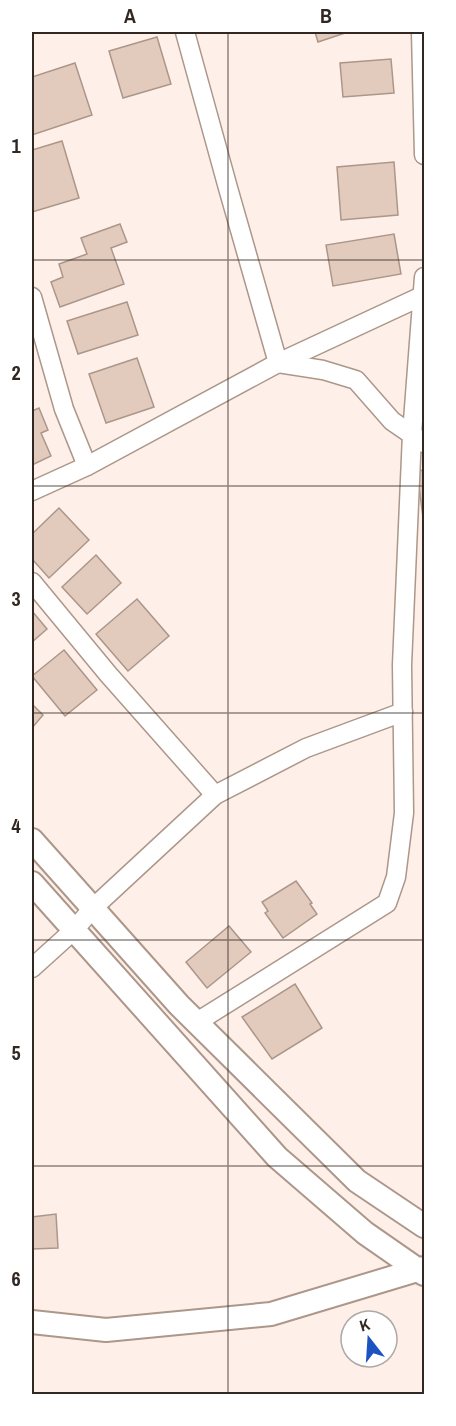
<svg xmlns="http://www.w3.org/2000/svg" width="456" height="1426" font-family="'Archivo Narrow',sans-serif">
	<style>
		.building { fill: #e2cbbd; stroke: #ac968a; stroke-width: 1.5 }
		.lines { fill: none; stroke-linecap: round; stroke-linejoin: round }
		.minor-casing { stroke: #ac978a; stroke-width: 21 }
		.tertiary-casing { stroke: #ac978a; stroke-width: 26 }
		.minor { stroke: #fff; stroke-width: 18 }
		.tertiary { stroke: #fff; stroke-width: 22 }
		.grid { fill: none; stroke: #312823; stroke-width: 1.5; stroke-opacity: 0.55 }
		.neatline { fill: none; stroke: #312823; stroke-width: 2 }
		.grid-label { font-size: 20px; text-anchor: middle; font-weight: bold; fill: #312823 }
	</style>
	<rect width="100%" height="100%" fill="#fef0e8"/>
	<!-- building -->
	<g class="building">
		<path d="M315,32H348L318,42Z"/>
		<path d="M157,37L171,84L123,98L109,51Z"/>
		<path d="M391,59L394,93L343,97L340,63Z"/>
		<path d="M75,63L92,115L32,135V77Z"/>
		<path d="M62,141L79,198L32,212V150Z"/>
		<path d="M394,162L398,215L341,220L337,167Z"/>
		<path d="M120,224L127,242L111,248L124,284L60,307L51,282L63,277L59,264L87,254L81,238Z"/>
		<path d="M394,234L401,274L333,286L326,245Z"/>
		<path d="M127,302L138,335L78,354L67,321Z"/>
		<path d="M137,358L154,407L106,423L89,374Z"/>
		<path d="M39,408L48,430L41,433L51,456L32,465V411Z"/>
		<path d="M424,470V525L417,471Z"/>
		<path d="M59,508L89,540L49,578L32,559V534Z"/>
		<path d="M96,555L121,583L87,614L62,587Z"/>
		<path d="M137,599L169,636L128,671L96,634Z"/>
		<path d="M32,611L47,629L32,642Z"/>
		<path d="M64,650L97,690L65,716L32,676Z"/>
		<path d="M32,704L43,715L32,728Z"/>
		<path d="M296,881L312,903L310,904L317,914L283,938L265,913L268,911L262,902Z"/>
		<path d="M229,926L251,952L207,988L186,962Z"/>
		<path d="M295,984L322,1028L272,1059L242,1017Z"/>
		<path d="M56,1214L58,1248L32,1249V1217Z"/>
	</g>
	<g class="lines">
		<!-- minor casing -->
		<g class="minor-casing">
			<g id="minor">
				<path d="M185,32L228,188L278,363L323,370L356,380L392,421L424,443"/>
				<path d="M421,32L424,155"/>
				<path d="M32,297L64,409L87,466"/>
				<path d="M32,491L87,466L278,363L422,296"/>
				<path d="M32,582L108,674L215,795"/>
				<path d="M32,968L74,930L93,908L215,795L306,748L403,712"/>
				<path d="M197,1022L387,903L396,877L404,813L402,665L412,434L424,277"/>
			</g>
		</g>
		<!-- tertiary casing -->
		<g class="tertiary-casing">
			<g id="tertiary">
				<path d="M32,840L179,1005L357,1181L424,1226"/>
				<path d="M32,883L277,1157L365,1233L424,1274"/>
				<path d="M32,1322L106,1330L271,1314L424,1268"/>
			</g>
		</g>
		<!-- minor -->
		<use href="#minor" class="minor"/>
		<!-- tertiary -->
		<use href="#tertiary" class="tertiary"/>
	</g>
	<!-- grid -->
	<path class="grid" d="M228,32V1394M32,260H424M32,486H424M32,713H424M32,940H424M32,1166H424"/>
	<!-- border -->
	<rect width="456" height="1426" fill="none" stroke="#ffffff" stroke-width="66"/>
	<!-- north arrow -->
	<g transform="translate(369 1339) rotate(343)"><circle r="28" fill="#ffffff" stroke="#ada9a7" stroke-width="1.5"/>
	<path d="M0-4.5L10 22L0 15L-10 22Z" fill="#1d53c0"/>
	<text y="-9" font-size="16" font-weight="bold" text-anchor="middle" fill="#312823">K</text>
	</g>
	<rect x="33" y="33" width="390" height="1360" class="neatline"/>
	<g class="grid-label">
		<text x="130" y="23">A</text>
		<text x="326" y="23">B</text>
		<text x="16" y="153">1</text>
		<text x="16" y="380">2</text>
		<text x="16" y="606">3</text>
		<text x="16" y="833">4</text>
		<text x="16" y="1060">5</text>
		<text x="16" y="1286">6</text>
	</g>
</svg>
